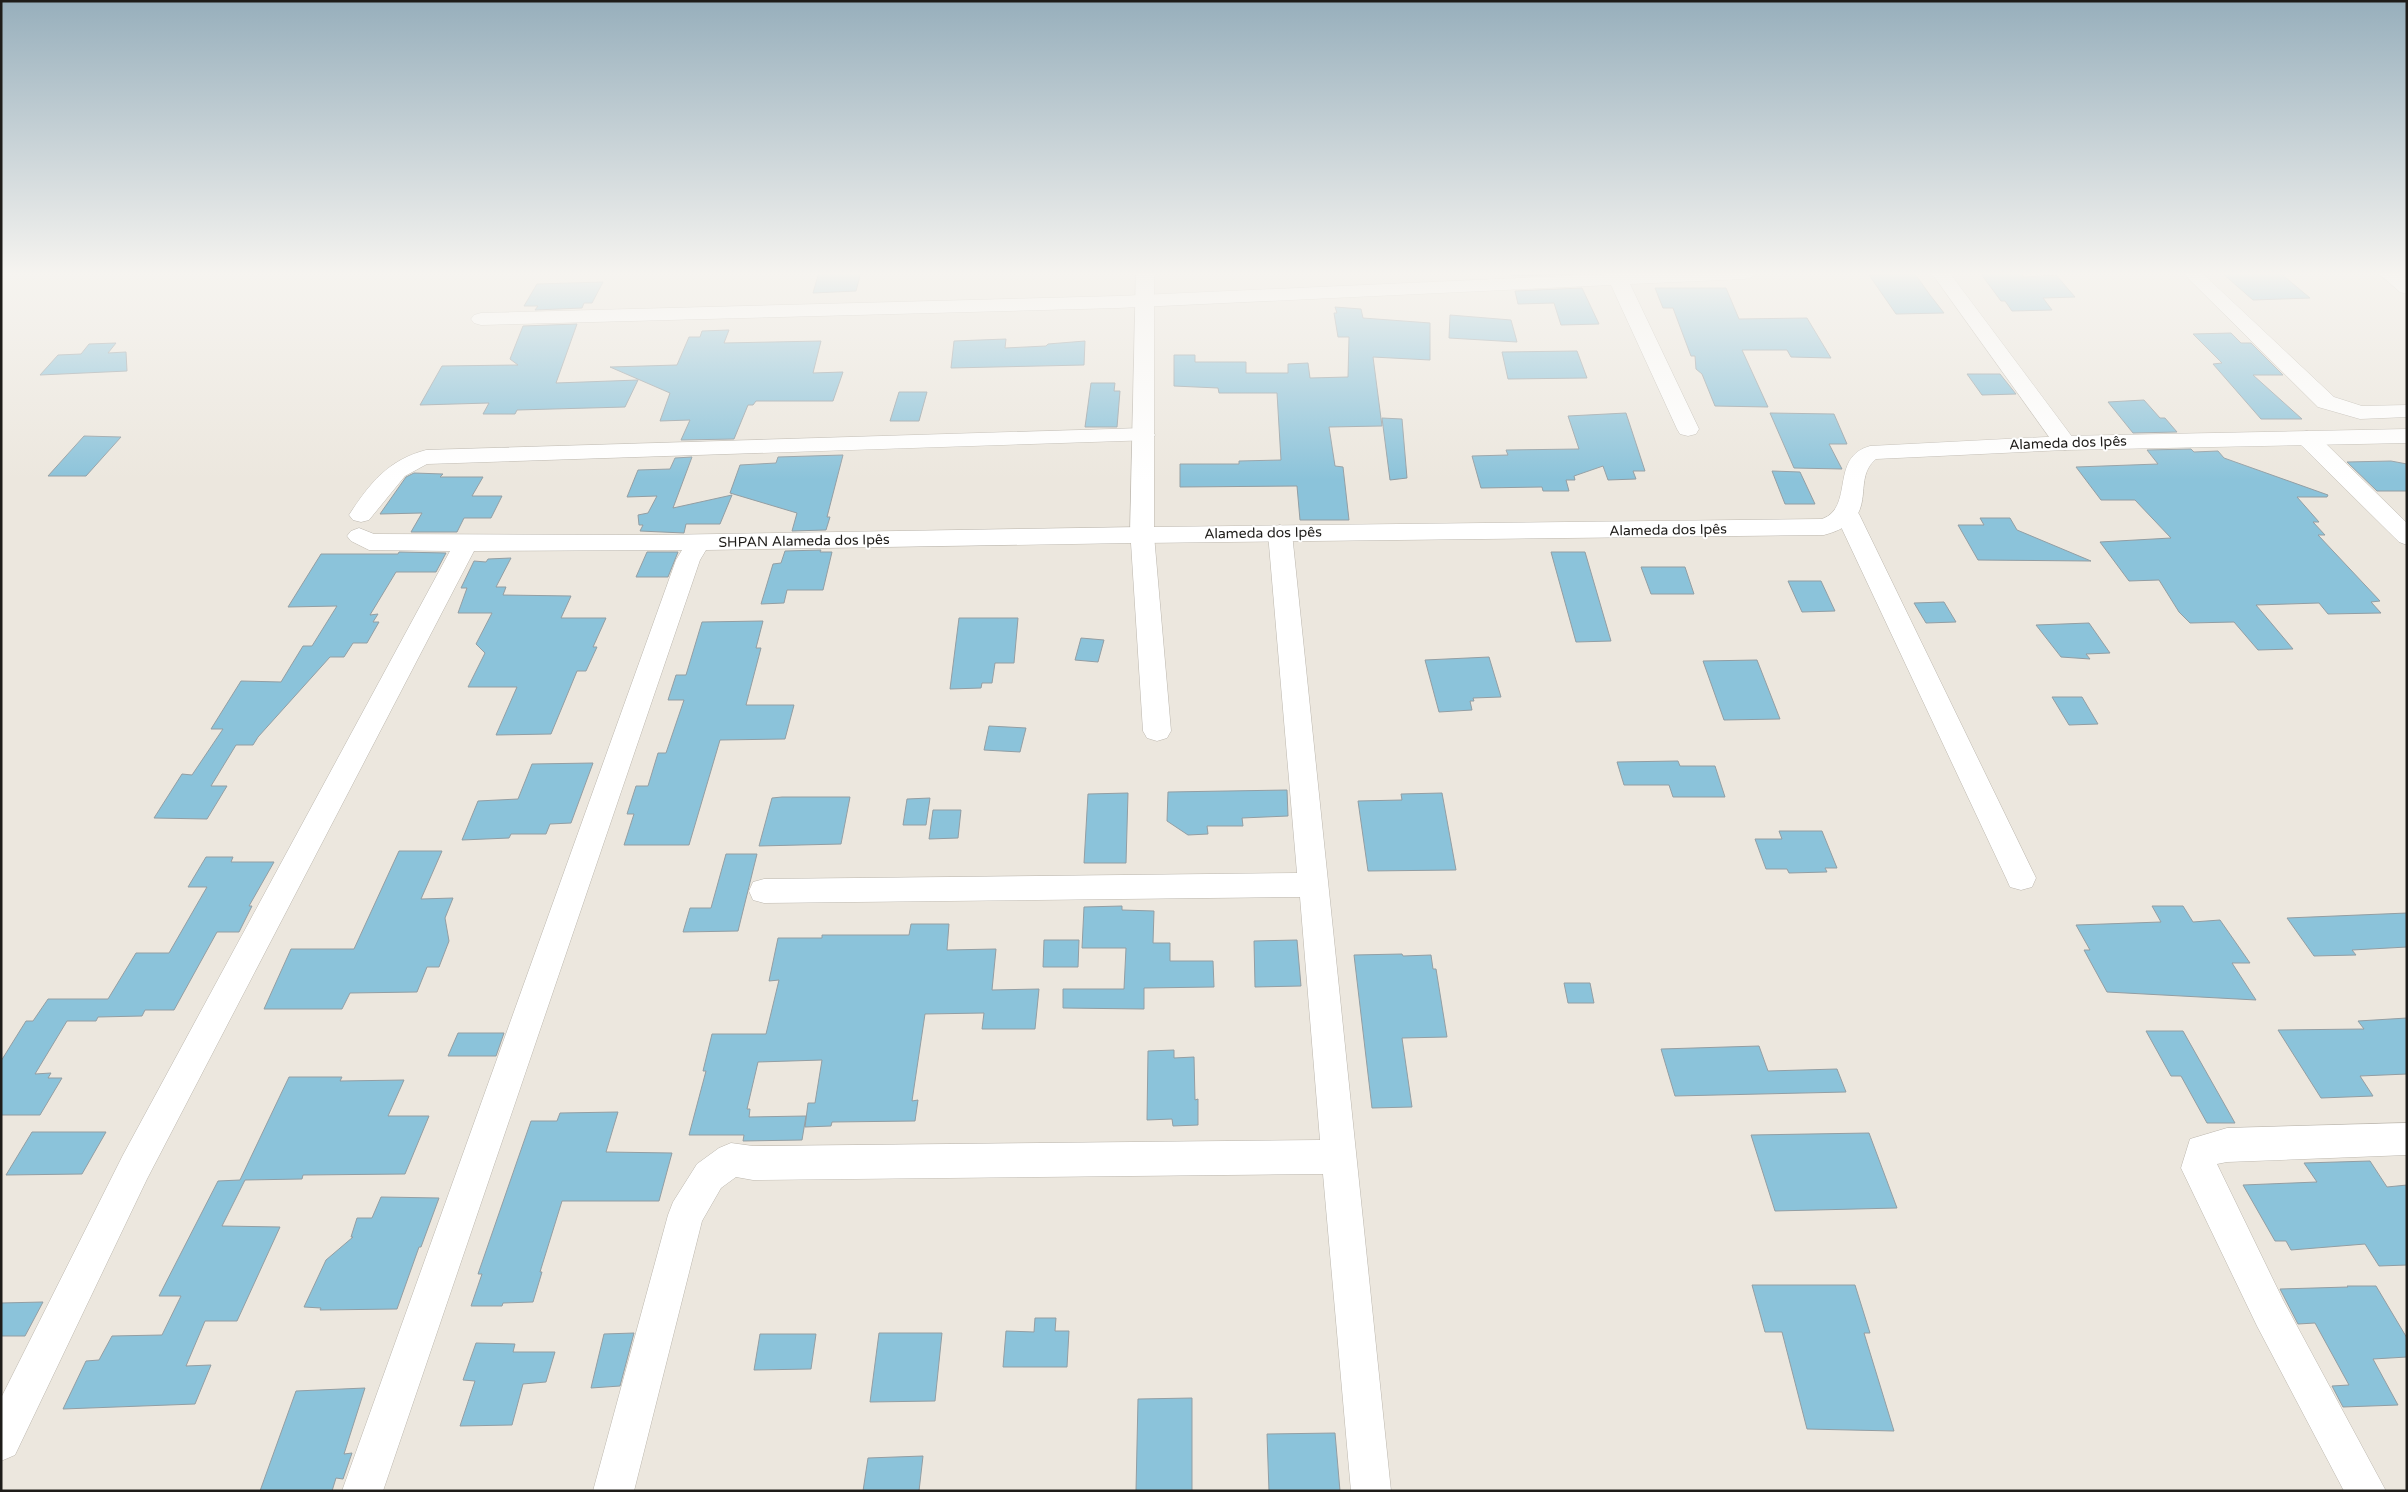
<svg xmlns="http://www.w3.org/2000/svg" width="2408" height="1492" font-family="'Varela Round',sans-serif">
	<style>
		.building { fill: #8bc3da; stroke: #939ea3 }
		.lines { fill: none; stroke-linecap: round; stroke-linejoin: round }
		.minor-casing { stroke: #bcb7ae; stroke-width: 1 }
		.tertiary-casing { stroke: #bcb7ae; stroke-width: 1 }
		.minor { fill: #fff; fill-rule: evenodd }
		.tertiary { fill: #fff; fill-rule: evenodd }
		.labels { text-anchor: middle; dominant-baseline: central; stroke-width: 4; stroke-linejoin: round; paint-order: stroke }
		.street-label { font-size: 14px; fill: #1e1c19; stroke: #fff }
	</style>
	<rect width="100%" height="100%" fill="#ece7de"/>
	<!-- building -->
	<g class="building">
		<path d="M819,272H861L856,291L813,293Z"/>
		<path d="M1511,272H1574L1575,274L1512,276Z"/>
		<path d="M1982,272H2019L2024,277L2056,275L2075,297L2043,298L2052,310L2012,311L2005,301H2001L1981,274H1983Z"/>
		<path d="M2221,272H2279L2310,298L2253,300Z"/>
		<path d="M1915,274L1930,295L1944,313L1896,314L1869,275Z"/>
		<path d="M603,282L592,303H584L582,308L535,310L538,306H524L537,284Z"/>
		<path d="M1582,288L1599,324L1561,325L1554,303L1518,304L1515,291Z"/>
		<path d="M1655,288H1726L1739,319L1807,318L1831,358L1791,357L1787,350H1742L1768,407L1715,406L1702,374L1696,369L1695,356H1691L1673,308H1663Z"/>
		<path d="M1335,307L1361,309L1363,318L1430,323V360L1373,357L1382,426L1329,427L1335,466L1343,467L1349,520H1300L1297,486L1180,487V464H1239V461L1281,460L1277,393H1219L1218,388L1174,386V355H1195V362H1246V373H1288V364L1308,363L1310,378L1348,377L1349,337H1338L1334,313H1337Z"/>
		<path d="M1450,315L1511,320L1517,342L1449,338Z"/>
		<path d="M577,324L556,383L638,380L625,407L517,410L515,414H483L489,403L420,405L442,366L518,365L510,359L523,326Z"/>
		<path d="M729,330L724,343L821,341L813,373L843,372L833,401H756L753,405H748L734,439L681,440L690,420L660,421L670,393L610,367L677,365L689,337H700L702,331Z"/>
		<path d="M2231,333L2241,343H2251L2283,375H2253L2302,419H2261L2213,364L2222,363L2193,334Z"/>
		<path d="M1006,339L1005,348L1046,346L1048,344L1085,341L1084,365L951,368L954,341Z"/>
		<path d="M116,343L108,353L126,352L127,371L40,375L58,355L81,354L89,344Z"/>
		<path d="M1577,351L1587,378L1508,379L1502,352Z"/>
		<path d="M1967,374H2000L2016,394L1982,395Z"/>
		<path d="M1091,383H1115L1114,391H1120L1117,427H1085Z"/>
		<path d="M899,392H927L919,421H890Z"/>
		<path d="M2144,400L2160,418H2165L2177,432L2133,433L2108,402Z"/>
		<path d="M1626,413L1645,471H1633L1636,479L1608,480L1603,466L1574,476L1575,480H1566L1569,491H1543L1542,487L1481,488L1472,456L1508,455L1506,450L1579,449L1568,416Z"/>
		<path d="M1770,413L1834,414L1847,444H1829L1842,469L1794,468Z"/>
		<path d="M1382,418L1402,419L1407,478L1390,480Z"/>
		<path d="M84,436L121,437L86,476H48Z"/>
		<path d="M2191,449L2194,452L2218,451L2224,458L2328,495L2327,497H2297L2319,522H2313L2325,535H2318L2380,601L2371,602L2381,613L2328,614L2319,603L2256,605L2293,649L2258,650L2234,622L2190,623L2179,612L2159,580L2129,581L2100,542L2171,538L2135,500H2101L2076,467L2158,464L2147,450Z"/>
		<path d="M843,455L827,517H830L826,530L792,531L797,513L730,493L740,465L776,463L778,457Z"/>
		<path d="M692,457L673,508L732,495L720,524H686L684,533L640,531L643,525H639L638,515L648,513L657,496L627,497L638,470L670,469L675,458Z"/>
		<path d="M2391,461L2407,464V491H2377L2347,462Z"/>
		<path d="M1772,471L1800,472L1815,504H1785Z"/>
		<path d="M414,473L443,474L440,477H483L472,496H502L491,518H464L457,532H411L422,513L380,514L406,477Z"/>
		<path d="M1980,518H2010L2017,530L2091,561L1978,560L1958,525H1984Z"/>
		<path d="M821,550L820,552H832L823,590H787L784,603L761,604L773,564L781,563L785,551Z"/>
		<path d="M399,552L446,553L436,572H396L370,615L378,614L373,622H379L367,643H353L344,657H330L258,737L253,745H236L211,786H227L207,819L154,818L182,774L192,775L223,729H211L241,681L281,682L303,646H312L337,606L288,607L321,554H398Z"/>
		<path d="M647,552H678L668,577H636Z"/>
		<path d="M1551,552H1585L1611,641L1576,642Z"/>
		<path d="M511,558L496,587H506L503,595L571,596L561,618H606L593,647H597L586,671H577L551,734L496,735L517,687H468L485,653L476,644L492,613H458L467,588H461L474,561L486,562L488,559Z"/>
		<path d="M1641,567H1685L1694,594H1651Z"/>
		<path d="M1788,581H1821L1835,611L1802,612Z"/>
		<path d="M1944,602L1956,622L1926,623L1914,603Z"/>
		<path d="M959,618H1018L1014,663H995L992,683H982L981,688L950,689Z"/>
		<path d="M763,621L756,648H761L746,705H794L785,739L720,740L689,845H624L634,814H627L636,786H648L658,753H666L684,700H668L676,675H686L702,622Z"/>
		<path d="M2089,623L2110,653L2086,654L2090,659L2061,657L2036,625Z"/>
		<path d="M1081,638L1104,640L1098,662L1075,660Z"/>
		<path d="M1489,657L1501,697L1473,698L1474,701H1470L1472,710L1439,712L1425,660Z"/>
		<path d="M1757,660L1780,719L1724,720L1703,661Z"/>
		<path d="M2052,697H2082L2098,724L2069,725Z"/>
		<path d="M989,726L1026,728L1020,752L984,750Z"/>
		<path d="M1678,761L1680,766H1715L1725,797H1673L1669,785H1624L1617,762Z"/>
		<path d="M593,763L571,823L550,824L546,834H511L509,838L462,840L478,801L518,799L532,764Z"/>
		<path d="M1287,790L1288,816L1242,818L1243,826H1207L1208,834L1188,835L1167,821L1168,792Z"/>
		<path d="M1128,793L1126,863H1084L1088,794Z"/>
		<path d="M1442,793L1456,870L1368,871L1358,801L1402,800L1401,794Z"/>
		<path d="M782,797H850L841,844L759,846L772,798Z"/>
		<path d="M930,798L926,825H903L907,799Z"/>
		<path d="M933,810H961L958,838L929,839Z"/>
		<path d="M1779,831H1822L1837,868H1825L1827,872L1789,873L1787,869H1766L1755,839H1782Z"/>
		<path d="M399,851H442L421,899L453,898L445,918L449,941L439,967H427L417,992L350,993L342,1009H264L291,949H354Z"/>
		<path d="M726,854H757L738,931L683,932L690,908H711Z"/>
		<path d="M206,857H233L231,862H274L249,906H252L239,932H217L174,1010H145L142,1016L98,1017L96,1021H67L35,1074L51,1073L48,1078H62L40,1115H1V1061L26,1021H33L48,999H108L136,953H169L207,887H188Z"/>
		<path d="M1122,906V910L1154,911L1153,943H1170V961H1213L1214,987L1144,988V1009L1063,1008V989H1124L1126,948H1082L1084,907Z"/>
		<path d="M2152,906H2183L2193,922L2220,920L2250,963H2232L2256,1000L2107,992L2084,950H2090L2076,925L2161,922Z"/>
		<path d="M2407,913V947L2352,950L2356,955L2314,956L2287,918Z"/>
		<path d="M911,924H949L947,950L996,949L992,990L1039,989L1035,1029H982L984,1013L925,1014L912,1101L918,1100L915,1121L832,1122L831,1126L805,1127L808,1103H815L822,1060L758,1062L747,1109H750L749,1117L806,1116L802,1140L743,1141L744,1135H689L706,1071H703L712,1034H766L779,980L769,981L778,938H822V935H909Z"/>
		<path d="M1044,940H1079L1078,967H1043Z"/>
		<path d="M1297,940L1301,986L1255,987L1254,941Z"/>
		<path d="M1402,954L1403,956L1431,955L1433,969H1436L1447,1037L1402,1038L1412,1107L1372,1108L1354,955Z"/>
		<path d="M1564,983H1590L1594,1003H1568Z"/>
		<path d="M2407,1018V1074L2360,1076L2373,1096L2321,1098L2278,1030L2364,1029L2358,1021Z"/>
		<path d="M2146,1031H2183L2235,1123H2207L2181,1076H2171Z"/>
		<path d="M458,1033H504L496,1056H448Z"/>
		<path d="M1759,1046L1768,1071L1837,1069L1846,1092L1675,1096L1661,1049Z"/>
		<path d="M1174,1050V1058L1194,1057L1195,1100L1198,1099V1125L1173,1126L1172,1119L1147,1120L1148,1051Z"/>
		<path d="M289,1077H342L340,1081L404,1080L388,1116H429L405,1174L303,1175L302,1179L245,1180L222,1226L280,1227L237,1321H205L186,1366L211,1365L195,1404L63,1409L86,1361L99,1360L112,1336L162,1335L181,1296H159L218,1181L240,1180Z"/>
		<path d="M618,1112L606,1152L672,1153L659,1201H562L540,1272H542L533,1302L503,1303L502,1306H471L482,1274H478L531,1121H557L560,1113Z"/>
		<path d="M32,1132H106L82,1174L6,1175Z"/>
		<path d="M1869,1133L1897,1208L1775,1211L1751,1135Z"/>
		<path d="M2370,1161L2387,1187L2407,1185V1265L2379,1266L2365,1244L2291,1250L2286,1241H2275L2243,1185L2317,1182L2304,1163Z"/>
		<path d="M381,1197L439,1198L421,1247H419L397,1309L320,1310L321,1308L304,1307L326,1260L353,1237H351L357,1218H372Z"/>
		<path d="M1752,1285H1855L1870,1333H1864L1894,1431L1807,1429L1782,1332H1765Z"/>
		<path d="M2347,1286H2376L2407,1338V1357L2373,1359L2398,1405L2343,1407L2332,1386L2349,1385L2315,1323L2298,1324L2280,1289L2348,1287Z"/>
		<path d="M43,1302L25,1336H1V1303Z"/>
		<path d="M1035,1318H1056L1055,1331H1069L1067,1367H1003L1006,1331L1034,1332Z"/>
		<path d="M634,1333L620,1386L591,1388L604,1334Z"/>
		<path d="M879,1333H942L935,1401L870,1402Z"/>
		<path d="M760,1334H816L811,1369L754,1370Z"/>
		<path d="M476,1343L515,1344L513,1352H555L546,1382L523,1384L512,1425L460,1426L475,1381L463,1380Z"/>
		<path d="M365,1388L344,1454L352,1453L343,1479L336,1478L332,1491H260L296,1391Z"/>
		<path d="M1192,1398V1491H1136L1138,1399Z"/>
		<path d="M1335,1433L1340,1491H1269L1267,1434Z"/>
		<path d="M923,1456L919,1491H863L868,1458Z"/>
	</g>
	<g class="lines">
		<!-- minor casing -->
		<g class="minor-casing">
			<g id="minor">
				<path d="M1653,272L1754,273L1752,277L1745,279L1630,284L1699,429L1696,434L1688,436L1680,434L1677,429L1611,285L1118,308L481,325L474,323L471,319L474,315L481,313L1118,296Z"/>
				<path d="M1931,272H1949L2073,438L2076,443L2073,448L2065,450L2057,448Z"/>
				<path d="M2182,272H2201L2334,397L2362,406L2407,405V417L2360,419L2318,407Z"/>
				<path d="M2377,272H2397L2407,279V294L2400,292Z"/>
				<path d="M1144,428L1152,430L1155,435L1152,440L427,464L405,476L369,520L361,522L353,520L349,515C370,483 388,460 426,450Z"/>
				<path d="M2307,431L2315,433L2407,523V545L2399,542L2299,443L2296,438L2299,433Z"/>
				<path d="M1847,507L1855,509L1859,514L2036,878L2032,887L2021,890L2010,887L2006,878L1835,514L1839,509Z"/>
				<path d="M1280,525L1288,528L1292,533L1391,1491H1351L1323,1174L753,1180L736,1177L721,1188L702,1221L634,1491H593L668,1215L673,1202L697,1164L719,1148L731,1143L753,1146L1320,1140L1300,897L764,903L753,900L749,891L753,882L764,879L1297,873L1268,533L1272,528Z"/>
				<path d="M1142,527L1150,530L1154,535L1171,731L1167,738L1157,741L1147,738L1143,731L1131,543L706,550L700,560L383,1491H342L676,560L682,550L474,551L147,1179L15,1455L1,1461V1398L123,1155L450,551L369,550L351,541L347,536L351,531L359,528L374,534L658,535Z"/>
				<path d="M2407,1123V1155L2227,1162L2217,1164L2283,1300L2386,1491H2344L2257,1326L2181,1168L2190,1139L2227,1128Z"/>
			</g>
		</g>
		<!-- tertiary casing -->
		<g class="tertiary-casing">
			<path id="tertiary" d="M1136,272H1154V527L1822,519C1855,507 1829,457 1870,446L2065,436L2407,429V443L2065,450L1876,459C1849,481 1884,519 1824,535L1142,543L1134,540L1130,535Z"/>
		</g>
		<!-- minor -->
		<use href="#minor" class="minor"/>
		<!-- tertiary -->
		<use href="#tertiary" class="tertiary"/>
	</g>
	<!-- sky -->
	<linearGradient id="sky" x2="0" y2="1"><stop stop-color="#97afbc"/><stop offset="0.57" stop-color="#f6f4f0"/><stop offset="1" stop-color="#f6f4f0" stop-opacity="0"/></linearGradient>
	<rect width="2408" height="480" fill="url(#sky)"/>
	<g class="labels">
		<!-- street labels -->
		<g class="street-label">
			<text transform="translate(2068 443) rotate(-2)">Alameda dos Ipês</text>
			<text transform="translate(1668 530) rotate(-1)">Alameda dos Ipês</text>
			<text transform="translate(1263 533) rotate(-1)">Alameda dos Ipês</text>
			<text transform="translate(804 541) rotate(-1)">SHPAN Alameda dos Ipês</text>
		</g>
	</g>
	<!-- border -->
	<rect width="2408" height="1492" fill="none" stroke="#1e1c19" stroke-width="5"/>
</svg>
